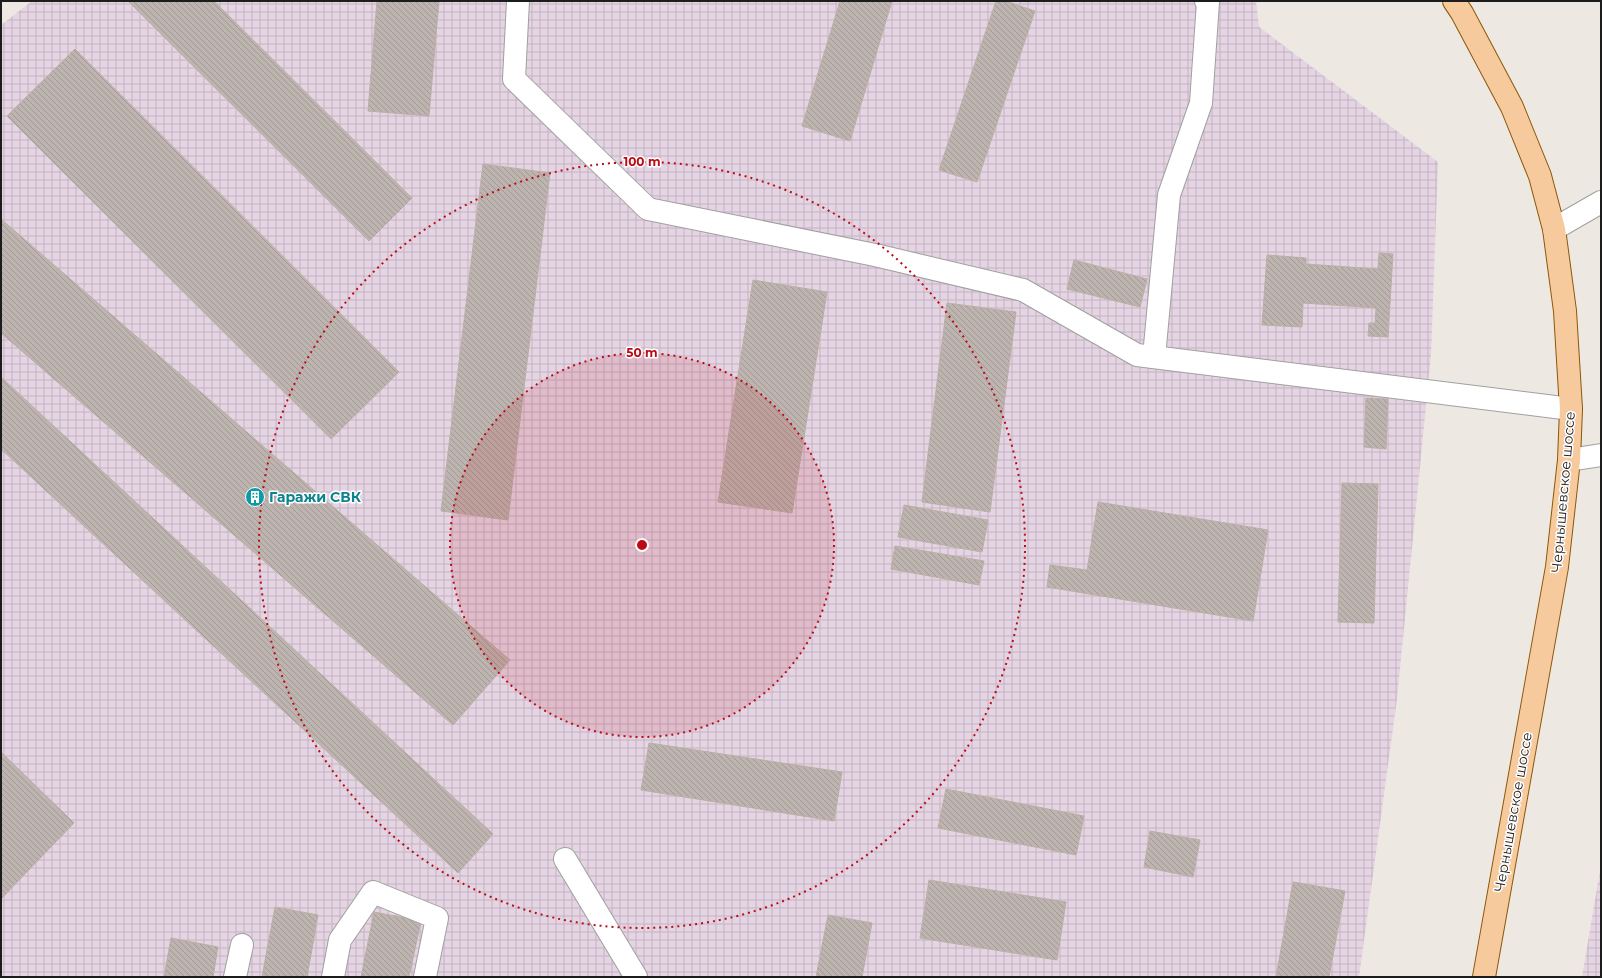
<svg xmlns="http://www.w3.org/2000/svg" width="1602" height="978" font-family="Montserrat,sans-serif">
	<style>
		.industrial { fill: url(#industrial-grid) }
		.building { fill: url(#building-back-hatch); stroke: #bdaea5 }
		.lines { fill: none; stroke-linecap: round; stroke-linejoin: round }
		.minor-casing { stroke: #a0a0a0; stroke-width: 24 }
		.major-casing { stroke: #8b5708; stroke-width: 24 }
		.minor { stroke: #fff; stroke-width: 22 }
		.major { stroke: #f6ca9d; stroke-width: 22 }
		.ring { fill: none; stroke: #bc0b17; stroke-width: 2; stroke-dasharray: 2 4 }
		.labels { text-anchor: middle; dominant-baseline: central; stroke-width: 3; stroke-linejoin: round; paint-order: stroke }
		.street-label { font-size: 14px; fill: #1c1c1c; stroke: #fff }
		.culture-label { font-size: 14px; font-weight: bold; fill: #0d838f; stroke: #fff; text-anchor: start }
		.centre { fill: #bc0b17; stroke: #fff; stroke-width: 2 }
		.ring-label { font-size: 12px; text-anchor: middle; font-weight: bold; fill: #bc0b17; stroke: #fff; stroke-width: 3; stroke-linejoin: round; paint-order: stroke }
	</style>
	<defs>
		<pattern id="industrial-grid" width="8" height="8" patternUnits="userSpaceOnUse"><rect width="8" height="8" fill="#e5d4e3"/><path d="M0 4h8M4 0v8" fill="none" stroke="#c4b5c2"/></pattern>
		<pattern id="building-back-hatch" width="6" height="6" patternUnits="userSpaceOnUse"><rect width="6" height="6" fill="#bdb4af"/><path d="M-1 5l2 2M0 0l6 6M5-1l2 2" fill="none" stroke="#a29a96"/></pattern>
	</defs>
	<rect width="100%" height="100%" fill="#ede8e2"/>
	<!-- industrial -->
	<g class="industrial">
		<path d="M32,1H1256L1259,27L1438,162L1431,355L1397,699L1359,977H1V25Z"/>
		<path d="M1601,865V977H1582Z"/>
	</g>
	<!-- building -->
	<g class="building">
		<path d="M128,1H214L412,198L369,241Z"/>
		<path d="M377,1H439L429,116L368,111Z"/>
		<path d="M840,1H892L850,141L802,126Z"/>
		<path d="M996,1H1005L1035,11L977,182L939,170Z"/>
		<path d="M75,49L399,372L331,439L7,116Z"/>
		<path d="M483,164L550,173L508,520L441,511Z"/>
		<path d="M1,219L510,660L453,725L1,333Z"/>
		<path d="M1379,253L1393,254L1388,337L1368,336L1369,323H1375L1376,308L1303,303L1302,327L1262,325L1267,255L1306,258V264L1378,269Z"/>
		<path d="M1074,260L1147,279L1140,307L1067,289Z"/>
		<path d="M753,280L827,292L792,513L718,502Z"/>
		<path d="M947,303L1016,312L990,512L922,502Z"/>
		<path d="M1,377L493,834L458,873L1,449Z"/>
		<path d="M1366,398L1388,399L1386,449L1364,447Z"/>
		<path d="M1342,483L1378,484L1374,623L1338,622Z"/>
		<path d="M1098,502L1268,530L1253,621L1047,587L1050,565L1087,570Z"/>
		<path d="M904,505L988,520L982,552L898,537Z"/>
		<path d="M895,546L984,561L979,585L891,569Z"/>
		<path d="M649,743L842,772L834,821L641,790Z"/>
		<path d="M1,752L74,823L1,899Z"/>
		<path d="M946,789L1084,816L1076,855L938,828Z"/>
		<path d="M1150,831L1200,840L1193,877L1144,867Z"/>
		<path d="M929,880L1066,902L1057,960L920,938Z"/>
		<path d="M1293,882L1345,891L1329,977H1276Z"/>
		<path d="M275,907L318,915L307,977H262Z"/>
		<path d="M374,912L421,921L409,977H361Z"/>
		<path d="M828,915L872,923L862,977H816Z"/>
		<path d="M171,938L218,947L213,977H164Z"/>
	</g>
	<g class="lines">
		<!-- minor casing -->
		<g class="minor-casing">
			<g id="minor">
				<path d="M518,1L514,79L648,209L875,255L1023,290L1137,355L1571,409"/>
				<path d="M1554,229L1601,202"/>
				<path d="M1154,357L1169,195L1201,103L1208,2L1206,1"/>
				<path d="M1569,460L1601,455"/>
				<path d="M565,859L636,977"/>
				<path d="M235,977L242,945"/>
				<path d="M333,977L340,940L373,892L437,918L425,977"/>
			</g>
		</g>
		<!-- major casing -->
		<g class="major-casing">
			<path id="major" d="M1454,1L1462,13L1512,107L1540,176L1554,229L1565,311L1571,409L1569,460L1557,567L1484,977"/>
		</g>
		<!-- minor -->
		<use href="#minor" class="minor"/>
		<!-- major -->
		<use href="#major" class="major"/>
	</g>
	<!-- distance rings -->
	<circle cx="642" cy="545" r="192" fill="#bc0b17" fill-opacity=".12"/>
	<g class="ring">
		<circle cx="642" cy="545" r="192"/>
		<circle cx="642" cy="545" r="383"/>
	</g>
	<!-- icons -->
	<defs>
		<g id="building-disc" transform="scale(1)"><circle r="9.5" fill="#0f9aa8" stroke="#fff"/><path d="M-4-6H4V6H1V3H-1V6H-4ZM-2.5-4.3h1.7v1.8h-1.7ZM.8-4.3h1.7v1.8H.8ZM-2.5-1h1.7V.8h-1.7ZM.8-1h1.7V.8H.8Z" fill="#fff"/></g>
	</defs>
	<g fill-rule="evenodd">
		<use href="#building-disc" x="255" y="497"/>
	</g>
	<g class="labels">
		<!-- street labels -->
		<g class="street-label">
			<text transform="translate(1563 492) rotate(-85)">Чернышевское шоссе</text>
			<text transform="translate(1513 812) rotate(-80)">Чернышевское шоссе</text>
		</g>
		<!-- culture labels -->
		<g class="culture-label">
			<text x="269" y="497">Гаражи СВК</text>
		</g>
	</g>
	<circle cx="642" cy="545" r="6" class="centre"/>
	<g class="ring-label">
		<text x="642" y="166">100 m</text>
		<text x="642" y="357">50 m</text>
	</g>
	<!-- border -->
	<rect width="1602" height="978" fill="none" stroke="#1c1c1c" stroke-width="4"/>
</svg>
